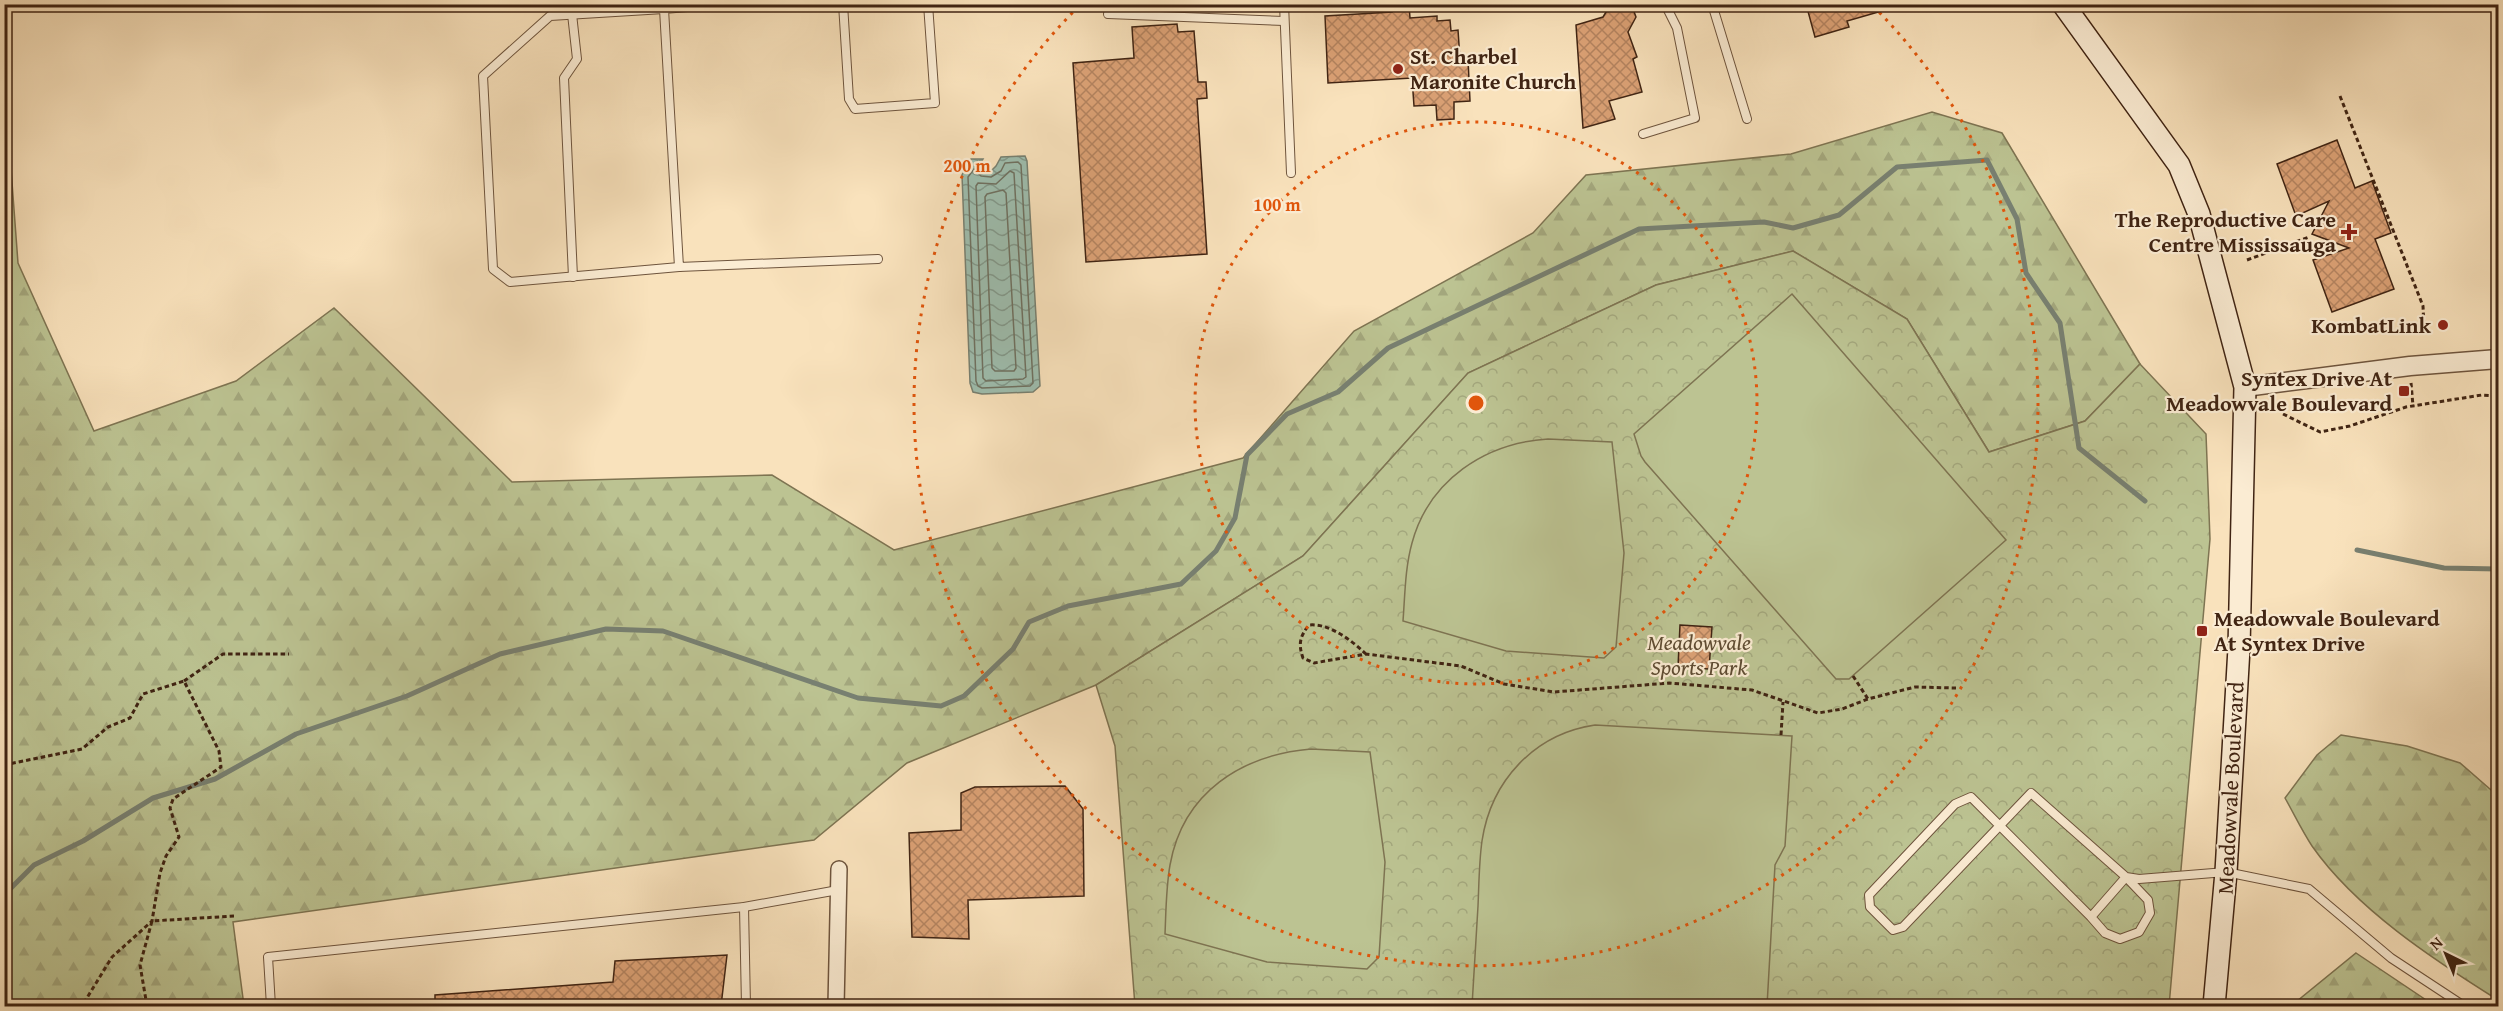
<svg xmlns="http://www.w3.org/2000/svg" width="2503" height="1011" font-family="'Gentium Book Plus',serif">
	<style>
		.forest { fill: url(#forest-firs); stroke: #7e7452; stroke-width: 1.5 }
		.park { fill: url(#park-crowns); stroke: #7e7452; stroke-width: 1.5 }
		.garden { fill: #bcc392; stroke: #7e7452; stroke-width: 1.5 }
		.water { fill: url(#water-waves); stroke: #788071; stroke-width: 1.5 }
		.lines { fill: none; stroke-linecap: round; stroke-linejoin: round }
		.shore { stroke: #6f7161; stroke-width: 1.5 }
		.stream { stroke: #788071; stroke-width: 5 }
		.building { fill: url(#building-cross-hatch); stroke: #402413; stroke-width: 1.5 }
		.service-casing { stroke: #6e543d; stroke-width: 10 }
		.minor-casing { stroke: #6e543d; stroke-width: 18 }
		.tertiary-casing { stroke: #6e543d; stroke-width: 21 }
		.secondary-casing { stroke: #402413; stroke-width: 24 }
		.path { stroke: #402413; stroke-width: 3; stroke-dasharray: 4.5 3; stroke-linecap: butt }
		.service { stroke: #fbecd3; stroke-width: 8 }
		.minor { stroke: #fbecd3; stroke-width: 15 }
		.tertiary { stroke: #fbecd3; stroke-width: 18 }
		.secondary { stroke: #fbecd3; stroke-width: 21 }
		.ring { fill: none; stroke: #e0560c; stroke-width: 3; stroke-dasharray: 3 6 }
		.poi-dot { fill: #8f2418; stroke: #fbecd3; stroke-width: 2 }
		.labels { text-anchor: middle; dominant-baseline: central; stroke-width: 4.5; stroke-linejoin: round; paint-order: stroke }
		.poi-label { font-size: 22px; font-weight: bold; fill: #402413; stroke: #fbecd3; text-anchor: end }
		.park-label { font-size: 22px; font-style: italic; fill: #5f4c33; stroke: #fbecd3 }
		.street-label { font-size: 22px; fill: #402413; stroke: #fbecd3 }
		.centre { fill: #e0560c; stroke: #fbecd3; stroke-width: 3 }
		.ring-label { font-size: 18px; text-anchor: middle; font-weight: bold; fill: #e0560c; stroke: #fbecd3; stroke-width: 4.5; stroke-linejoin: round; paint-order: stroke }
	</style>
	<defs>
		<pattern id="forest-firs" width="22" height="20" patternUnits="userSpaceOnUse" patternTransform="scale(1.5)"><rect width="22" height="20" fill="#bcc392"/><path d="M5 1l3.5 6h-7zM16 11l3.5 6h-7z" fill="#a3a77d"/></pattern>
		<pattern id="park-crowns" width="20" height="18" patternUnits="userSpaceOnUse" patternTransform="scale(1.5)"><rect width="20" height="18" fill="#bcc392"/><path d="M2 6a3 3 0 1 1 6 0M12 15a3 3 0 1 1 6 0" fill="none" stroke="#a3a77d"/></pattern>
		<pattern id="water-waves" width="16" height="10" patternUnits="userSpaceOnUse" patternTransform="scale(1.5)"><rect width="16" height="10" fill="#9ebeaf"/><path d="M0 5q4-4 8 0t8 0" fill="none" stroke="#829a8d"/></pattern>
		<pattern id="building-cross-hatch" width="8" height="8" patternUnits="userSpaceOnUse" patternTransform="scale(1.5)"><rect width="8" height="8" fill="#dba175"/><path d="M0 0l8 8M0 8l8-8" fill="none" stroke="#b3835f"/></pattern>
	</defs>
	<rect width="100%" height="100%" fill="#f9e2bc"/>
	<filter id="stains"><feTurbulence type="fractalNoise" baseFrequency=".00333" numOctaves="4"/><feColorMatrix values="0 0 0 0 .2 0 0 0 0 .09 0 0 0 0 .02 0 0 0 .5 -.17"/></filter>
	<radialGradient id="worn" r=".72"><stop offset=".6" stop-color="#630" stop-opacity="0"/><stop offset="1" stop-color="#630" stop-opacity=".3"/></radialGradient>
	<!-- forest -->
	<g class="forest">
		<path d="M4,75L18,263L94,431L236,381L334,308L512,482L772,475L894,550L1243,458L1354,331L1533,233L1586,175L1791,154L1932,112L2002,133L2140,364L2085,421L1989,452L1907,319L1793,251L1656,285L1468,373L1303,556L1096,685L907,763L814,840L233,922L244,1006H5Z"/>
		<path d="M2341,735L2407,746L2460,763L2498,796V1000C2434,960 2356,909 2312,846C2302,831 2294,814 2285,798L2317,755Z"/>
		<path d="M2356,953L2435,1006H2291Z"/>
	</g>
	<!-- park -->
	<path class="park" d="M1793,251L1907,319L1989,452L2085,421L2140,364L2206,434L2210,539L2169,1006H1135L1115,746L1096,685L1303,556L1468,373L1656,285Z"/>
	<!-- garden -->
	<g class="garden">
		<path d="M1792,294L2006,540L1849,679H1836L1645,462L1641,456L1634,434Z"/>
		<path d="M1548,439L1612,442L1624,553L1616,647L1604,658L1506,651L1403,621C1405,595 1405,568 1412,543C1429,480 1485,443 1548,439Z"/>
		<path d="M1595,725L1792,736L1785,846L1775,865L1767,1006H1472C1474,973 1476,939 1478,906C1479,884 1479,862 1482,841C1491,781 1534,734 1595,725Z"/>
		<path d="M1311,749L1370,752L1385,862L1379,957L1367,969L1267,962L1165,934C1166,911 1166,888 1170,865C1183,792 1242,755 1311,749Z"/>
	</g>
	<!-- water -->
	<path class="water" d="M1025,156L1027,161L1040,386L1033,392L982,394L973,392L970,383L962,175L971,159H983L980,164L984,170L990,172L996,166L1001,157Z"/>
	<g class="lines">
		<!-- shore -->
		<g class="shore">
			<path d="M1018,162L1021,165L1033,383L1030,386L982,388L978,386L976,381L968,177L974,169L981,176L991,177L1001,171L1005,163Z"/>
			<path d="M1010,171L1014,173L1026,377L1023,379L986,381L983,378L976,186L978,183L996,184Z"/>
			<path d="M1003,190L1006,193L1016,368L1014,371H995L992,368L985,197L987,194Z"/>
		</g>
		<!-- stream -->
		<g class="stream">
			<path d="M2357,550L2444,568L2498,569"/>
			<path d="M4,895L34,865L83,841L153,798L215,779L296,734L407,696L500,654L606,629L663,631L858,698L941,706L964,696L1013,649L1029,622L1068,606L1181,584L1216,551L1235,518L1247,455L1287,414L1338,392L1388,348L1639,229L1764,222L1793,228L1839,215L1897,167L1987,160L2017,219L2026,273L2060,323L2079,448L2145,501"/>
		</g>
	</g>
	<!-- building -->
	<g class="building">
		<path d="M1611,4H1625L1633,9L1636,17L1628,32L1637,57L1633,59L1642,92L1609,101L1615,119L1583,128L1576,25L1603,17Z"/>
		<path d="M1806,4H1889V9L1847,21L1849,27L1815,37Z"/>
		<path d="M1409,5L1410,18L1437,16V21L1450,20L1451,31L1458,30L1460,59H1468L1470,101L1454,102V119L1437,120L1436,105L1414,106L1412,78L1328,83L1325,16L1392,12V6Z"/>
		<path d="M1177,24L1178,32L1194,31L1198,82H1206L1207,98L1197,99L1207,254L1086,262L1073,63L1134,58L1132,27Z"/>
		<path d="M2337,140L2355,188L2372,181L2391,233L2375,239L2394,289L2332,312L2313,260L2349,248L2312,234L2329,201L2296,216L2277,164Z"/>
		<path d="M1680,625L1712,627L1709,669L1678,667Z"/>
		<path d="M1065,786L1083,809L1084,896L968,900L969,939L912,937L909,833L961,830V793L975,787Z"/>
		<path d="M727,955L721,1006H435V995L613,982L615,961Z"/>
	</g>
	<g class="lines">
		<!-- service casing -->
		<g class="service-casing">
			<g id="service">
				<path d="M722,4L664,9L679,267L878,259"/>
				<path d="M843,4L849,99L855,109L935,103L928,4"/>
				<path d="M1284,4L1291,173"/>
				<path d="M1712,4L1747,119"/>
				<path d="M664,9L550,16L483,76L493,269L510,282L679,267"/>
				<path d="M572,14L577,59L564,78L573,277"/>
				<path d="M1108,14L1284,21"/>
				<path d="M1643,134L1695,118L1677,28L1665,4"/>
				<path d="M744,907L746,1006"/>
				<path d="M2091,917L2105,933L2120,939L2139,932L2150,913L2148,900L2126,877L2091,917L1971,797L1955,804L1869,895L1870,907L1893,930L1903,927L2031,793L2126,877L2139,879L2226,872L2309,889L2391,958L2464,1006"/>
				<path d="M271,1006L268,957L744,907L838,890"/>
			</g>
		</g>
		<!-- minor casing -->
		<g class="minor-casing">
			<path id="minor" d="M836,1006L839,869"/>
		</g>
		<!-- tertiary casing -->
		<g class="tertiary-casing">
			<path id="tertiary" d="M2245,387L2410,366L2498,359"/>
		</g>
		<!-- secondary casing -->
		<g class="secondary-casing">
			<path id="secondary" d="M2063,4L2179,165L2199,214L2245,387L2239,648L2226,872L2214,1006"/>
		</g>
		<!-- path -->
		<g class="path">
			<path d="M2340,96L2423,306L2424,329"/>
			<path d="M2247,260L2309,237"/>
			<path d="M2411,383L2413,406"/>
			<path d="M2283,414L2320,432L2350,426L2406,407L2482,395L2498,396"/>
			<path d="M1366,654C1351,640 1329,623 1309,625C1300,636 1298,644 1303,658L1314,663L1366,654L1461,666L1504,684L1554,692L1669,683L1752,690L1818,713L1842,709L1868,699L1915,687L1956,688"/>
			<path d="M1853,676L1868,699"/>
			<path d="M184,681L223,654H289"/>
			<path d="M1781,735L1783,702"/>
			<path d="M4,765L82,749L108,727L130,718L143,694L184,681L219,751L221,767L173,799L170,808L179,837L166,856L160,873L152,921L112,957L82,1006"/>
			<path d="M147,1006L140,965L152,921L234,916"/>
		</g>
		<!-- service -->
		<use href="#service" class="service"/>
		<!-- minor -->
		<use href="#minor" class="minor"/>
		<!-- tertiary -->
		<use href="#tertiary" class="tertiary"/>
		<!-- secondary -->
		<use href="#secondary" class="secondary"/>
	</g>
	<!-- distance rings -->
	<g class="ring">
		<circle cx="1476" cy="403" r="281"/>
		<path d="M1873 6A562 562 0 1 1 1079 6"/>
	</g>
	<!-- markers -->
	<g class="poi-dot">
		<circle cx="1398" cy="69" r="6"/>
		<path d="M2346 223h6v6h6v6h-6v6h-6v-6h-6v-6h6z"/>
		<circle cx="2443" cy="325" r="6"/>
		<rect x="2398" y="385" width="12" height="12" rx="3"/>
		<rect x="2196" y="625" width="12" height="12" rx="3"/>
	</g>
	<g class="labels">
		<!-- poi labels -->
		<g class="poi-label">
			<text x="1410" y="56" text-anchor="start">St. Charbel<tspan x="1410" dy="25">Maronite Church</tspan></text>
			<text x="2336" y="219">The Reproductive Care<tspan x="2336" dy="25">Centre Mississauga</tspan></text>
			<text x="2431" y="325">KombatLink</text>
			<text x="2392" y="378">Syntex Drive At<tspan x="2392" dy="25">Meadowvale Boulevard</tspan></text>
			<text x="2214" y="618" text-anchor="start">Meadowvale Boulevard<tspan x="2214" dy="25">At Syntex Drive</tspan></text>
		</g>
		<!-- park labels -->
		<g class="park-label">
			<text x="1699" y="642">Meadowvale<tspan x="1699" dy="25">Sports Park</tspan></text>
		</g>
		<!-- street labels -->
		<g class="street-label">
			<text transform="translate(2230 788) rotate(-87)">Meadowvale Boulevard</text>
		</g>
	</g>
	<circle cx="1476" cy="403" r="9" class="centre"/>
	<g class="ring-label">
		<text x="967" y="172">200 m</text>
		<text x="1277" y="211">100 m</text>
	</g>
	<!-- margin -->
	<rect width="2503" height="1011" fill="none" stroke="#f9e2bc" stroke-width="24"/>
	<rect x="6" y="6" width="2491" height="999" fill="none" stroke="#402413" stroke-width="3"/>
	<rect x="12" y="12" width="2479" height="987" fill="none" stroke="#402413" stroke-width="1.5"/>
	<!-- north arrow -->
	<g transform="translate(2446 954) rotate(317)" stroke="#fbecd3" stroke-width="4.5" paint-order="stroke">
	<path d="M0-4.5L10 22L0 15L-10 22Z" fill="#402413"/>
	<text y="-9" font-size="16" font-weight="bold" text-anchor="middle" fill="#402413">N</text>
	</g>
	<rect width="100%" height="100%" filter="url(#stains)"/>
	<rect width="100%" height="100%" fill="url(#worn)"/>
</svg>
